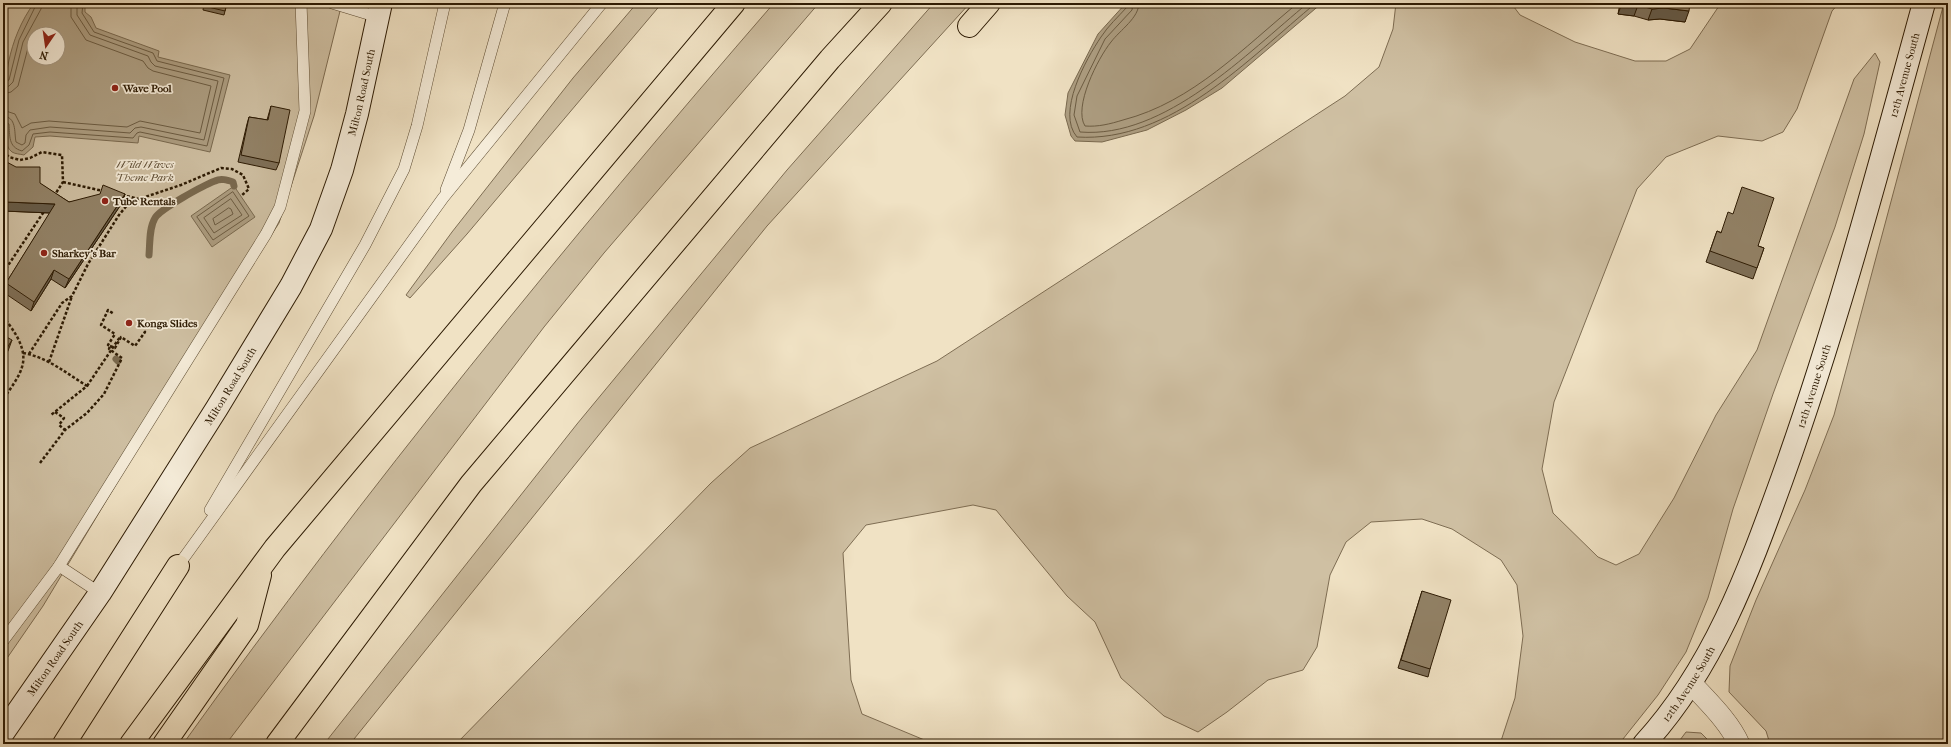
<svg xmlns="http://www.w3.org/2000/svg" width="1951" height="747" font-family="'IM FELL French Canon',serif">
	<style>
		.green { fill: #cfc0a3; stroke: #7e6d53; fill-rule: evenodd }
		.water { fill: #ad9e82; stroke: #79694f; fill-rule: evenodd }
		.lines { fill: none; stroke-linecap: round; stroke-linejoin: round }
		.shore { stroke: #6c5c42; stroke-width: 1 }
		.stream { stroke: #79694f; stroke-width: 7 }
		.lane-casing { stroke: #5d4c33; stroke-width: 12 }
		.street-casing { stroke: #5d4c33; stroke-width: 22 }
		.secondary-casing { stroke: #2c1a03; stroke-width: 24 }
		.highway-casing { stroke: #2c1a03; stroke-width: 24 }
		.path { stroke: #2c1a03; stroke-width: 2.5; stroke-dasharray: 3 2; stroke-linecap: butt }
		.lane { stroke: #f5ecd9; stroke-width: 11 }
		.street { stroke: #f5ecd9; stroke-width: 21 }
		.secondary { stroke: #f5ecd9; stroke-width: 22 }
		.highway { stroke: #f0e2c4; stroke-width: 22 }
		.path-bridge { stroke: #2c1a03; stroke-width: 2.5; stroke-dasharray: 3 2; stroke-linecap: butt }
		.wall { fill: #7e7059; stroke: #2c1a03 }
		.shaded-wall { fill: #665b48; stroke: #2c1a03 }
		.building { fill: #928267; stroke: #2c1a03 }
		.poi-dot { fill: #8f2418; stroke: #f5ecd9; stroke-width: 1.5 }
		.labels { text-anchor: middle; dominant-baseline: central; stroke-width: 3.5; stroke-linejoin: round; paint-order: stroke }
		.street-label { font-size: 11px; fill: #2c1a03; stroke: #f5ecd9 }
		.poi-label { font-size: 11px; font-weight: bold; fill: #2c1a03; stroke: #f5ecd9; text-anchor: start }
		.park-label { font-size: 11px; font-style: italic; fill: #5d4c33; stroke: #f5ecd9 }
	</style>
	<rect width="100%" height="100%" fill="#f0e2c4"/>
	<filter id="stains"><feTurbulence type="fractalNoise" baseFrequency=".005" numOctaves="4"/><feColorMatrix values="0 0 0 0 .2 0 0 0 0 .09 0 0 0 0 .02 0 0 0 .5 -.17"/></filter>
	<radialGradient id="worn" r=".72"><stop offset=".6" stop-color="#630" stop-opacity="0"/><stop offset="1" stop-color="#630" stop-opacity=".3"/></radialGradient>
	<!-- green -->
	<g class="green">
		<path d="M3,3H342L314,116L279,223L177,383L43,606L3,664ZM34,34H58V58H34Z"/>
		<path d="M637,3H662L467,234L410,298L406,295L452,232L573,78Z"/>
		<path d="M774,3H819L604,253L544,327L226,744H183C367,487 567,242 774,3Z"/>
		<path d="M934,3H970L767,226L350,744H324L577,424L787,170Z"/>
		<path d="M1396,3H1511L1520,15L1575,42L1635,61H1666L1690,49L1721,3H1839L1832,11L1797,109L1783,132L1762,141L1718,136L1666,157L1637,189L1554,402L1542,469L1553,513L1598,557L1616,565L1639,554L1674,498L1716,415L1757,350L1854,79L1875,53L1880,62L1864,134L1835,227L1773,394L1733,509L1708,598L1686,652L1658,695L1619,744H1500L1515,698L1523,636L1517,585L1501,560L1452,529L1422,519L1371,522L1346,542L1330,575L1317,647L1303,670L1268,680L1227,712L1198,732L1164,716L1121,678L1095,622L1067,596L996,510L973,505L866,525L843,553L851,680L862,714L934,744H456L711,483L750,448L937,361L1345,96L1379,67L1393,29Z"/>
		<path d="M1944,3H1948V744H1770L1766,731L1729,692L1730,666L1756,600L1805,490L1834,415Z"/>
		<path d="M1686,732L1701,733L1712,744H1677Z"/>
	</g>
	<!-- water -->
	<g class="water">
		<path d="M34,3H88L85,8V12L91,17L96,28L159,51L158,57L230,75L210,152L139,136L138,143L50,136L35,137L33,147L24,155C20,154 15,154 12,152C4,146 6,134 5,126C2,83 8,39 34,3ZM34,34H58V58H34Z"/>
		<path d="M1126,3H1322L1222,88L1186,110L1147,130L1102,142L1075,141L1071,136L1065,115L1068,93L1098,34Z"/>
		<path d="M234,186L255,217L212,247L191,216Z"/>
	</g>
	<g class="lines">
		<!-- shore -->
		<g class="shore">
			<path d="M1128,3L1127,7C1118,17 1108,26 1101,37C1086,59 1056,113 1077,137C1171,143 1249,58 1316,3"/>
			<path d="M1133,3L1132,10L1105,39L1077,96L1074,115L1080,132C1165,139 1247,53 1308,3"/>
			<path d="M1139,3C1139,18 1120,30 1111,42C1098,58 1073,107 1085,126C1098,127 1110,124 1123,120C1193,102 1244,47 1298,3"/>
			<path d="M3,83L9,80L19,40L37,3"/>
			<path d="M3,88L9,86L13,82L23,42L41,9L42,3"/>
			<path d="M3,94L11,92L18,86L29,44L34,34"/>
			<path d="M3,110L15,114L22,128L31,123L49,121L127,127L140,121L200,133L211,86L153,71L148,68L143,61L86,40L71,17V3"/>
			<path d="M3,116C17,117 14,132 16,142L22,145L25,143L26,135L30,130L50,127L130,133L135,128L141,127L204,140L218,81L155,66L151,62L148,56L90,35L77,15V3"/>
			<path d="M3,121L9,124C10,136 8,147 22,151L29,145L33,134L50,132L133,138L137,133L140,132L207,146L224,78L157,61L153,53L94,32L82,13L83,3"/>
			<path d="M233,192L249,216L213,240L197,217Z"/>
			<path d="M231,199L242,215L214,233L204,218Z"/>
			<path d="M229,208L231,209L233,214L215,225L213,219Z"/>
		</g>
		<!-- stream -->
		<g class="stream">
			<path d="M149,255C150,243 149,228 155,218C160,209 204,185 215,181C221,178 227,180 233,182L234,186"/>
			<path d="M116,359L118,361"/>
		</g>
		<!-- lane casing -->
		<g class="lane-casing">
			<g id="lane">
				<path d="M332,3L378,17"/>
				<path d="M446,190L469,130L505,3"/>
				<path d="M210,510L365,245L404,169L417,126L445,3"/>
				<path d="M59,566L100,593"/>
				<path d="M178,566L443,198L602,3"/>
				<path d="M3,641L59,566L266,234L280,207L305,111L301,3"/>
			</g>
		</g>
		<!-- street casing -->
		<g class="street-casing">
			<path id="street" d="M1691,683C1707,701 1729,721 1739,744"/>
		</g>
		<!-- secondary casing -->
		<g class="secondary-casing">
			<g id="secondary">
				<path id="s1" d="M3,733L100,593L217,408L291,286L321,229L342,170L357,114L381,3"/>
				<path id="s2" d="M1644,744C1713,669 1748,573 1782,479C1838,323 1880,163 1924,3"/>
			</g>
		</g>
		<!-- highway casing -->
		<g class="highway-casing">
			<g id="highway">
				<path d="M969,26L989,3"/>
				<path d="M64,744L178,566"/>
				<path d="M131,744L275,548L734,3"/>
				<path d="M164,744L247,625L260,575"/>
				<path d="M277,744L471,484L830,59L881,3"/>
			</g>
		</g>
		<!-- path -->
		<g class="path">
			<path d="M3,151L9,157L20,160L30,158L42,152L62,155L63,182L54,196"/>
			<path d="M63,182L103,191"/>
			<path d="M122,195L139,199L181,185L221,168L232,169L243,175L249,189L241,196"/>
			<path d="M3,273L45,210"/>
			<path d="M3,316C13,330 28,348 22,367C19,378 9,390 3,400"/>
			<path d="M110,346L115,348L121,337L135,346L145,332L144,331"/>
			<path d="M23,353C47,357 66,373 87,386L51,415"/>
			<path d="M29,354L62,303L72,296L88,264L119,215L133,198"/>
			<path d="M49,362L72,296"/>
			<path d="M55,412L64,418L59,425L65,430"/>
			<path d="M40,463L65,430L87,413L104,394L122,358L109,349L110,346L108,345L115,334L101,325L108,310L114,314"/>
		</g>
		<!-- lane -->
		<use href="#lane" class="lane"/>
		<!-- street -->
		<use href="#street" class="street"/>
		<!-- secondary -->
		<use href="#secondary" class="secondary"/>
		<!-- highway -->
		<use href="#highway" class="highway"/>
		<!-- path-bridge -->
		<path class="path-bridge" d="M87,386L120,337"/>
	</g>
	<!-- wall -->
	<g class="wall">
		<path d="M204,3H227L224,15L203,10Z"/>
		<path d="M1620,3H1690L1685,22L1660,19L1648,20L1634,16L1618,14Z"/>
		<path d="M271,106L279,163L276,170L238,162L247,124L249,117L267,120Z"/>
		<path d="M3,160L69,202L125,194L122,203L65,288L51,279L31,311L3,292L6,283L50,213L3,211Z"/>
		<path d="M1717,231L1764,248L1753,279L1706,262Z"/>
		<path d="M1422,591L1430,669L1428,677L1398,668Z"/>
	</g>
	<!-- shaded-wall -->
	<g class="shaded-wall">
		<path d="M1622,3L1638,5L1634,16L1618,14Z"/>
		<path d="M1664,8L1689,11L1685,22L1660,19L1648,20L1652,9Z"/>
		<path d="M125,194L122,203L65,288L69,279Z"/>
		<path d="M6,202L55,204L52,213L3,211Z"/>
		<path d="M54,270L51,279L31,311L34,302Z"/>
		<path d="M12,340L8,351L3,358V354Z"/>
	</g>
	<!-- building -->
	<g class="building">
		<path d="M205,3H227L225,11L204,6Z"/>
		<path d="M1622,3H1690L1689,11L1664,8L1652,9L1638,5Z"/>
		<path d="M271,106L290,110L279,163L241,155L249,117L268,120Z"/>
		<path d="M3,160L16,167H40V183L69,202L100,194L103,185L125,194L69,279L54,270L34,302L6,283L55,204L6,202L3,200Z"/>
		<path d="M1742,187L1774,198L1758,246L1764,248L1757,268L1710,251L1717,231L1721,233L1728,212L1733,214Z"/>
		<path d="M3,335L12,340L3,354Z"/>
		<path d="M1422,591L1451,600L1430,669L1401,660Z"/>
	</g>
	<!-- markers -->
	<g class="poi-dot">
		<circle cx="115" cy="88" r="4"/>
		<circle cx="105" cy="201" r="4"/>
		<circle cx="44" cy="253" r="4"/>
		<circle cx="129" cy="323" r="4"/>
	</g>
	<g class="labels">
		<!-- street labels -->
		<g class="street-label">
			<text stroke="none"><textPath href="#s2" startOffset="723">12th Avenue South</textPath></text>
			<text stroke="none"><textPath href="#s1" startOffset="739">Milton Road South</textPath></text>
			<text stroke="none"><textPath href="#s1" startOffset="415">Milton Road South</textPath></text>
			<text stroke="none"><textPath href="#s2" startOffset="399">12th Avenue South</textPath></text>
			<text stroke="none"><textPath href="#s1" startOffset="91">Milton Road South</textPath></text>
			<text stroke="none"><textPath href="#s2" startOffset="75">12th Avenue South</textPath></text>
		</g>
		<!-- poi labels -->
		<g class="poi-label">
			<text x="123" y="88">Wave Pool</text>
			<text x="113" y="201">Tube Rentals</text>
			<text x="52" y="253">Sharkey's Bar</text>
			<text x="137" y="323">Konga Slides</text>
		</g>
		<!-- park labels -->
		<g class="park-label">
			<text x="145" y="164">Wild Waves<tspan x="145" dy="13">Theme Park</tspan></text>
		</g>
	</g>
	<!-- margin -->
	<rect width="1951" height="747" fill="none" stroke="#f0e2c4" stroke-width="16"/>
	<rect x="4" y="4" width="1943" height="739" fill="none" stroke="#2c1a03" stroke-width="2"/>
	<rect x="8" y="8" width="1935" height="731" fill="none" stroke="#2c1a03"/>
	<!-- north arrow -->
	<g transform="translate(46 46) rotate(193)"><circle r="19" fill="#f5ecd9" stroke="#a59883"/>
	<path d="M0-3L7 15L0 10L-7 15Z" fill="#8f2418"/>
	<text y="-6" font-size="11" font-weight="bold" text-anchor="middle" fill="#2c1a03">N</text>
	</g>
	<rect width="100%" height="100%" filter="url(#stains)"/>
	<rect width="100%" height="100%" fill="url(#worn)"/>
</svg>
